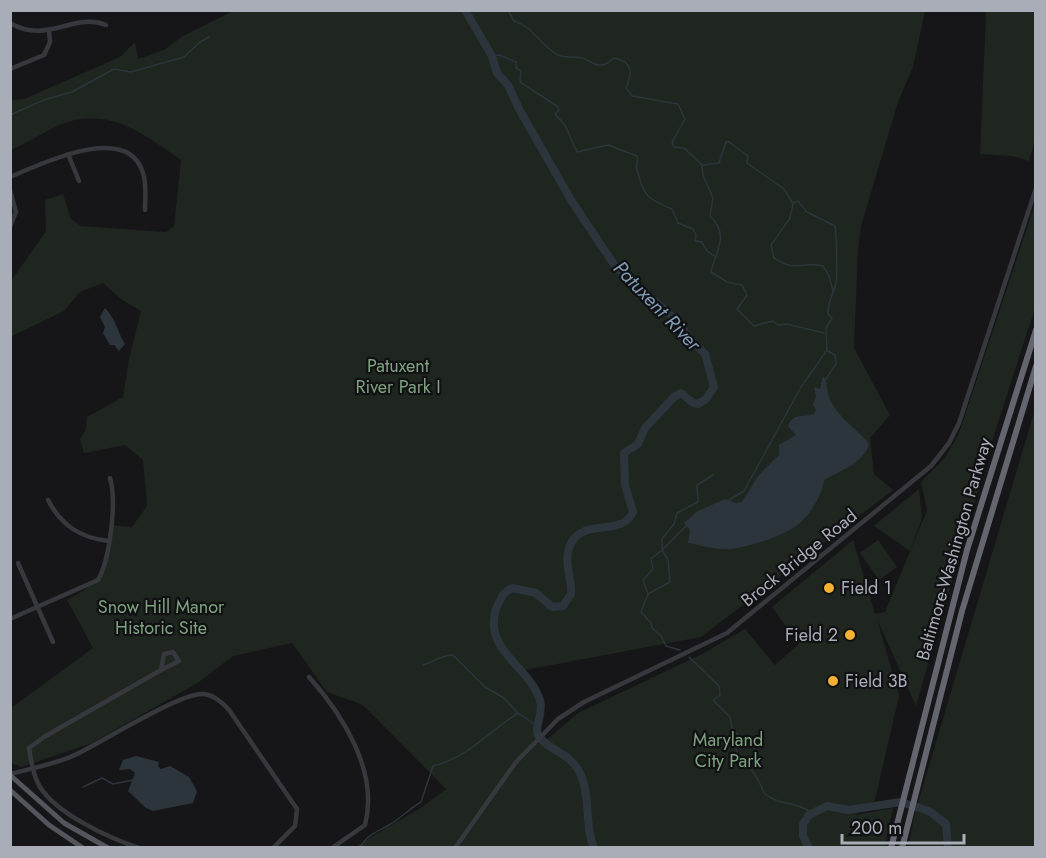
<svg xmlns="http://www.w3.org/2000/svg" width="1046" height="858" font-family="Jost,sans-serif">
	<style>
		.green { fill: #1e261f }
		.water { fill: #2c353c }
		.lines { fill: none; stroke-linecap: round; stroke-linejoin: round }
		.stream { stroke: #2c353c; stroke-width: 1.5 }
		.river { stroke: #2c353c; stroke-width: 8 }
		.minor { stroke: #37383d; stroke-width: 4.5 }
		.major { stroke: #53555c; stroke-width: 5 }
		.highway { stroke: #63666e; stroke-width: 6 }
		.poi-dot { fill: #f2b134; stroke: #111113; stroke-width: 2 }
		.labels { text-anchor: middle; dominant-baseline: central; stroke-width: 4.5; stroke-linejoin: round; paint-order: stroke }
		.park-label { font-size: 18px; fill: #7fa381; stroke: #111113 }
		.street-label { font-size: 18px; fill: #a8adb8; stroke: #111113 }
		.poi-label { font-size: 18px; fill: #a8adb8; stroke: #111113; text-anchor: start }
		.water-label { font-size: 20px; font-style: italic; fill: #7f9bb3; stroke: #111113 }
	</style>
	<rect width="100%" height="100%" fill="#161618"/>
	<!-- green -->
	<g class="green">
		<path d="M235,10L925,11L913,67L898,102L861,226L858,250L854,348L890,415L870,438L874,474L893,490L701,637L520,671C531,683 546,698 542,717C540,722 537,725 536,730L544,742L578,713L702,654L745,629L775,665L799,644L772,607L853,540L875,614L885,612L927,510L921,482L945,458L959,433L1035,204V308L995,432L916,706L877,619L899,696L875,800L855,815L893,808L885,847H355L422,807L446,789L363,705L327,692L292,643L233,656L199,682L92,743L21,767L11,763V708L93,648L67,600C105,582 104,562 112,525L132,527L147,506L143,460L125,445L84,453L80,439L86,430L87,417L123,397L129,359L141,311L122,300L103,283L80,292L64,311L12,336L11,344V281L46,231L45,200L63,194L71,219L81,226L166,232L174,226L181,160C148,137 112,108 68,122C49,128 30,142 11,150V100L24,99L120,57L135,42L138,59L164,50L183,36Z"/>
		<path d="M986,11H1035L1036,136L1029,161L1012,156L980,154Z"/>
		<path d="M1035,409V847H908L915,813Z"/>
		<path d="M919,489L922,518L910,551L874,526Z"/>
		<path d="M878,540L897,567L879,580L860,553Z"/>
	</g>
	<!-- water -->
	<g class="water">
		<path d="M105,308C116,319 117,331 125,344L119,351L114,345H110L103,333L105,327L100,317Z"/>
		<path d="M823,376C828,382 826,386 828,394C834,414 854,427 867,441L869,445C861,465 841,470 824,480C823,493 811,513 800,523C789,534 746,548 730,549C716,550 701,545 688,543L690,530L684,523L698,511L725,499L736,503L742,502L758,476L779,455V445L796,435L788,426C794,412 802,418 814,414L816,410L813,405L816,397L814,387L820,389Z"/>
		<path d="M136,756L159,762L158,766L161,769L170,766L189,777L197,791L193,803L153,811L146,808L128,791L135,773L130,769L119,770L123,760Z"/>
	</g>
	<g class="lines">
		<!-- stream -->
		<g class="stream">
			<path d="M508,10L514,21C534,27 540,45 558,55C567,59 577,55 585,59C598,66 601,69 614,58C634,62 632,74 626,88L632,96L678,104L685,119L672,142L674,147L684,148L702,165L703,175L713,198L710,216C730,235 716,250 711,272L727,282L742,285L747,295L737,309L754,326L773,321L778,325L787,324L824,333"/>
			<path d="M492,56L499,55L516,62V68L521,71L520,82L557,106L559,110L555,114L565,125L577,152L608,145L637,156C639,162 635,164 637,170C645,197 646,198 672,209L678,223L693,229L696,235L695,241L702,242L706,250L714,256"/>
			<path d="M10,115L44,100L72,92L114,69L131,72L184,57L200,42L209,37"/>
			<path d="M703,165L719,163L726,142H729L748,156L747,163L784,189L793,204L790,218L771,245L774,258C797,273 802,261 823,266L829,276L833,291"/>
			<path d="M826,379L836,364L835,355L828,351"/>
			<path d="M729,500L744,491L801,387L827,350L826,328L832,318L828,314C827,302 834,294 836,283C838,276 836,233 835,226L807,212L798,201L793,203"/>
			<path d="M648,594L670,582L668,560L662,550L687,525"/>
			<path d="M680,650L666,646L661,636L652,628L651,623L641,612L648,594L643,580L653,569L651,559L662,550V539L674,524L677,513L698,502L697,485L713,475"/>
			<path d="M689,657L719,686L720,695L713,700L730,717L732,728L743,740L736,746L737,756C751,766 758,778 764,793C778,806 798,801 811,813"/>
			<path d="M423,665C434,662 441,655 453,655L485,687L504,698L517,712"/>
			<path d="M83,787L102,778L113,784L133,780"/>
			<path d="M359,848C370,833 375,833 389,825C401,818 409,809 421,802L433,766C468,758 488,732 518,713L537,726"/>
		</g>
		<!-- river -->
		<g class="river">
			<path d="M465,10L492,56L497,73L508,85L519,109L571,200L615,266L675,319L691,340L705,354L714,387L706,399L698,404L693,403L681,393L674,397L645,428L638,444L624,453L625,485L633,512C621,539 580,515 569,548C564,564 572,578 571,594L563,606L552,607L536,593L512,588C503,592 500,600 496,609C483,650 529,666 540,700C544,713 534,727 538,735C549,752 570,751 581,775C591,799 584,824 594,848"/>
			<path d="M809,848L803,836V824L809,815L827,806L848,810L901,802L929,811L946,824L948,848"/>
		</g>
		<!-- minor -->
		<g class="minor">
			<path d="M10,23C47,45 73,12 106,25"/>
			<path d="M10,69L44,55L50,42L49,31"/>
			<path d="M68,154L79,181"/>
			<path d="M10,177C41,164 128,121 143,173C147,185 145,198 145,210"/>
			<path d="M10,190L16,212L10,226"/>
			<path d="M48,500C61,525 80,538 109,541"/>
			<path d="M18,563L53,642"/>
			<path d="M10,619L98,580C110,559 117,501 110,478"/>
			<path d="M173,652L179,661L161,670L164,654Z"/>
			<path d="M309,677C343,715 379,772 365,825L332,848"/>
			<path d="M10,774C32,768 57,764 77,754C102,742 178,694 202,694C213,694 222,702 229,710L297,809L295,826L273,848"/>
			<path d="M139,848C109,838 57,814 40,787C32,774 31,759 29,748L44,737L161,670"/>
			<path d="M455,848L516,762L558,719L584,702L727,633L931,466L949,443L959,423L1036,188"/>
		</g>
		<!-- major -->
		<g class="major">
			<path d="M10,775L64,823L108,848"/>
			<path d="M10,790L49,825L83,848"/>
		</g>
		<!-- highway -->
		<g class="highway">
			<path d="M891,848L967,550L1036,330"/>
			<path d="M902,848L962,611L1036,366"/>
		</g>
	</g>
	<!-- markers -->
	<g class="poi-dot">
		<circle cx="829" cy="588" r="6"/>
		<circle cx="850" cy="635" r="6"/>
		<circle cx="833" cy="681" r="6"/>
	</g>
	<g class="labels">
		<!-- park labels -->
		<g class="park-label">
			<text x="398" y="366">Patuxent<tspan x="398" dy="21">River Park I</tspan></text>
			<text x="161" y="607">Snow Hill Manor<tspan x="161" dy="21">Historic Site</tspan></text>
			<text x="728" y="740">Maryland<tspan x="728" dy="21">City Park</tspan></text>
		</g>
		<!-- street labels -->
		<g class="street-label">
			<text transform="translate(954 549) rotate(-74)">Baltimore-Washington Parkway</text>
			<text transform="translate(799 558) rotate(-39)">Brock Bridge Road</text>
		</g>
		<!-- poi labels -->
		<g class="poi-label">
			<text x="841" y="588">Field 1</text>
			<text x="838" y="635" text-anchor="end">Field 2</text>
			<text x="845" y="681">Field 3B</text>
		</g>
		<!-- water labels -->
		<g class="water-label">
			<text transform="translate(657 306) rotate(46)">Patuxent River</text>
		</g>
	</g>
	<!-- border -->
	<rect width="1046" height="858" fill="none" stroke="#a8adb8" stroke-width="24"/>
	<!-- scale -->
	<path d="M842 834v9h122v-9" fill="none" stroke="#a8adb8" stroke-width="3"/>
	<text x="851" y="834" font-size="18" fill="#a8adb8" stroke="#111113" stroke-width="4.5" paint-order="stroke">200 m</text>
</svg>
